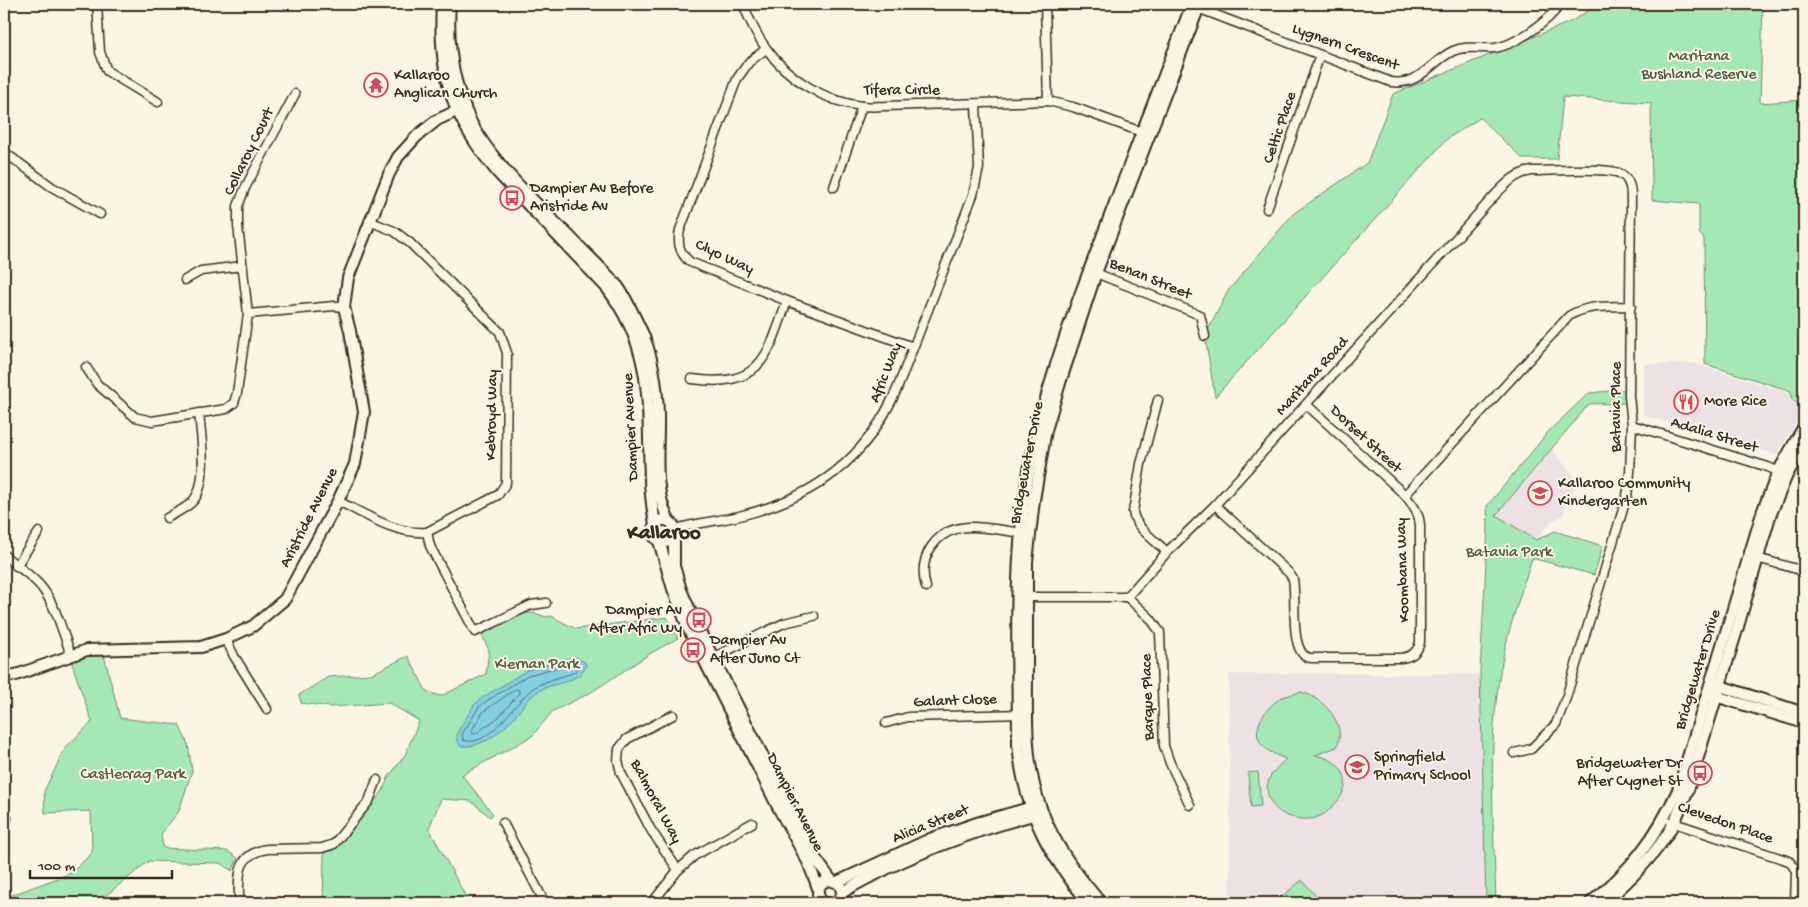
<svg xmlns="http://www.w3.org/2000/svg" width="1808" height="907" font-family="'Gochi Hand',sans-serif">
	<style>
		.built { fill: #eee1e4 }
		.green { fill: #a4e9b5; stroke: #708a6a }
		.water { fill: #83cfe2; stroke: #668d94 }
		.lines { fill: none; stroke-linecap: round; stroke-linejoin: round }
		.shore { stroke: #586c6c; stroke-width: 1 }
		.street-casing { stroke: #3b2a1e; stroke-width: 11 }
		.secondary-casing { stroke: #3b2a1e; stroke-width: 14 }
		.street { stroke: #fcf5e5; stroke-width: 8 }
		.secondary { stroke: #fcf5e5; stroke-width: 10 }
		.labels { text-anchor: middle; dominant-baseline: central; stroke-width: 4; stroke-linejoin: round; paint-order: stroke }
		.street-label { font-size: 16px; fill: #3b2a1e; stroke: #fcf5e5 }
		.park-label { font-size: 16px; fill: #555a44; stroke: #fcf5e5 }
		.poi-label { font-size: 16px; fill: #3b2a1e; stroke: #fcf5e5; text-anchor: start }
		.district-label { font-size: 21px; font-weight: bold; fill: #3b2a1e; stroke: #fcf5e5 }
	</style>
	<rect width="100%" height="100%" fill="#fcf5e5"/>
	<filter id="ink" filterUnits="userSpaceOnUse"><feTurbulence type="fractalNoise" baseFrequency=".02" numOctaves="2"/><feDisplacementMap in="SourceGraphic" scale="10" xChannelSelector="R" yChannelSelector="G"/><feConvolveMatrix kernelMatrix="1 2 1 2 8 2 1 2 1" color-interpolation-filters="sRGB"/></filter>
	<g filter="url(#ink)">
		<!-- built -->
		<g class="built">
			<path d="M1644,364H1697L1789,393L1791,401L1804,409L1777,455L1643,415Z"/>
			<path d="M1548,445L1578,481L1562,516L1550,523L1536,540L1495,515Z"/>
			<path d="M1229,674H1483L1485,903H1230Z"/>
		</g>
		<!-- green -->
		<g class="green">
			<path d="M1599,4H1763L1760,103L1804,100V400L1801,406L1792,400L1791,391L1705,364L1704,239L1699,233V204L1652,200L1651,103L1563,97L1557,159H1523L1480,118L1447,139L1215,397L1205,336L1228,291L1293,214L1367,163L1393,94L1570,22Z"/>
			<path d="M1629,389L1630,403L1589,404L1496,515L1536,540L1555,531L1603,546L1594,575L1532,558C1519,600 1503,643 1498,687C1488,758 1494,832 1496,903H1486L1480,672L1488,526L1487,506L1549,431L1589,393Z"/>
			<path d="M525,613H535L546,617L551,616L576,629L667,617L678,638L651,653L590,693L553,711L532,736L462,775L493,814L490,817L471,801L441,799L429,828L469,903H385L380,897L364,903H323L324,852L333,850L383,791L388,778L405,755L419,721L389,703L331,707L301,703L299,695L328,677L371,674L408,656L427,692L441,696L486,674L489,650L481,634Z"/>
			<path d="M88,655H104L120,718L179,725L188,744L192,771L179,811L161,834L163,848L227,851L238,858L232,871L220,863L149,861L104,897V903H4V898L71,873L92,853L91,811L45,813L44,791L66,747L92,722L71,661Z"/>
			<path d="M1301,692C1324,698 1347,724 1337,747L1315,755C1343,760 1357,783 1333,806C1329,810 1324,815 1318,817C1308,821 1297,819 1288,816C1279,813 1272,806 1269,798C1263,780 1274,770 1286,759C1259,750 1248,735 1267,710C1271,706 1276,700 1282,697C1288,695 1295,694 1301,692Z"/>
			<path d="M1258,772L1261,806L1251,807L1248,773Z"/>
			<path d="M1302,880L1316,896L1308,903H1274Z"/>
		</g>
		<!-- water -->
		<path class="water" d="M575,657L583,661L586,664C582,684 550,682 537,692C528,698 522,708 516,715C502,731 482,749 460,746L457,741V733L474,705L482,698L527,670Z"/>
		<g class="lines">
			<!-- shore -->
			<g class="shore">
				<path d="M575,663L579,666L575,672C562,677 546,680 535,687C516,698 490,750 463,740L462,734L468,725L478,708L485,702L528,675Z"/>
				<path d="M516,689L519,690V693L499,717L475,734L472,733V730L483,712Z"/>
			</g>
			<!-- street casing -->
			<g class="street-casing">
				<g id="street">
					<path d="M97,4L100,52L107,71L158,102"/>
					<path d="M743,4C749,19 756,35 766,48C787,78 825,102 862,106C870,107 878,106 885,106L1048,101L1073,107L1147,134"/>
					<path d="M1045,4L1048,101"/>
					<path d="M1195,7L1391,82C1420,86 1430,62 1453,51C1466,45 1481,49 1495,48C1515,45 1550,21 1560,4"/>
					<path d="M766,49L749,62L737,79L680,230C677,243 679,253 690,262L787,301L913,347"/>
					<path d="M4,152L52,187L100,214"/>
					<path d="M834,187L862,106"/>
					<path d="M1267,209L1320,55"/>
					<path d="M1091,271L1200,315L1205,336"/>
					<path d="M185,280L201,271L242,266"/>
					<path d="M248,314L238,226V206L245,188L295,94"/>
					<path d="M86,367L97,384L135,417L152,421L226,409L234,403L237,393L248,314L334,306L344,307"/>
					<path d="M692,379C761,389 768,356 787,301"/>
					<path d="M1158,400L1141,464L1133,512C1135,528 1156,541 1167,552"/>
					<path d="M1307,405L1405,495"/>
					<path d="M1632,425L1768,467L1782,473"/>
					<path d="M338,501C365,514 396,535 427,532L498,495L506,483L507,353L500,332L410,243L394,231L369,221"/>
					<path d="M1215,505L1289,573L1293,579C1297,597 1288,657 1311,658H1401C1411,657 1418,652 1420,642V525C1419,512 1413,505 1405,495L1569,316C1588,304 1609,307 1631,306"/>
					<path d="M167,518C175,513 187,508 193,501C209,483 201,436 199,413"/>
					<path d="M675,529C696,523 718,521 739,516C814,498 866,460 897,389L973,195L979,168L976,105"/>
					<path d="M427,532L430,546L475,632L531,605L546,603"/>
					<path d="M4,555C16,566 31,574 42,588C56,606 63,633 71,655"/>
					<path d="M1753,557L1804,571"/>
					<path d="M16,566L39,532"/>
					<path d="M926,587C917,557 936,529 968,527C987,526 1007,532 1026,533"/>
					<path d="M1023,597H1127L1167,552L1215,505L1496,194C1507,183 1516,173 1532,171C1551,171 1603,167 1619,173C1628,177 1631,186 1631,196L1629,396L1632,425L1630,473L1627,496L1566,698L1556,724L1531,749L1514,753"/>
					<path d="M1127,597L1150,618L1160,632L1164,746L1170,763L1190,805"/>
					<path d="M226,639L234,656L267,709"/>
					<path d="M710,659L784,623L814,616"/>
					<path d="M673,715L627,739L619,749L618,760L621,773L651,830L678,870"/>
					<path d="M886,723L908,717L1023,714"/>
					<path d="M4,818H7"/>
					<path d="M1671,822L1789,861L1796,870L1795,903"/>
					<path d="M503,823L545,903"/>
					<path d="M239,903C239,878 235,854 267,849L322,848L334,844L369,801L377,780"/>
					<path d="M652,903L678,870L694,856L752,823"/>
				</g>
			</g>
			<!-- secondary casing -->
			<g class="secondary-casing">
				<g id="secondary">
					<path d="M442,4C438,76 452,118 498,173L607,288C655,352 647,405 650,479C650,495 653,510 655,525"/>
					<path d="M450,4C447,44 453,85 471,122C491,162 540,207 572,239C587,255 605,271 619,288C628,301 635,318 642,332C653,357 657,386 658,413C659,449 652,488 669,521"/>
					<circle cx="664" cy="531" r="11"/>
					<path d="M674,537V566L681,590L697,626L813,855L831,880"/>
					<path d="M659,541L673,589L689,630L778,807L808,862L818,888"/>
					<path d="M4,677L16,675L87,650L201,647L226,639L253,626L285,599L338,501L355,464L364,412L350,331L344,307L348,278L389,174L398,157L417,136L437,120L465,107"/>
					<path d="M1714,684L1804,713"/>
					<path d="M1712,695L1804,723"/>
					<path d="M837,882L930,839L980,822L1036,806"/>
					<path d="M842,893C856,883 871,877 886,869C934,846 982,829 1033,815L1037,812"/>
					<path d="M824,903C814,895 817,883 829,880L838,883C844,890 843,898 836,903"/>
					<path d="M1089,903C1047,854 1024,809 1018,744C1018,656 1013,568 1027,481C1041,400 1069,322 1099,245C1129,164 1161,84 1192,4"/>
					<path d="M1101,903C1077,875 1055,846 1042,811C1024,765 1027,716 1027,669C1027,633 1027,598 1027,562L1034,500L1046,430L1060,383L1096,273L1200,4"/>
					<path d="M1590,903C1630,872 1657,836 1678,790L1763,510L1778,472L1804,426"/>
					<path d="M1604,903C1631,879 1657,854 1674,823C1679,812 1683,801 1688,790L1737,630L1770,516L1787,475L1804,444"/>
				</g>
			</g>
			<!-- street -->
			<use href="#street" class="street"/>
			<!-- secondary -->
			<use href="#secondary" class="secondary"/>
		</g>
	</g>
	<!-- icons -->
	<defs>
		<g id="temple-ring" transform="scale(1.25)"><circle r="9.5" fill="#fcf5e5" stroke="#d1495b" stroke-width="1.5"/><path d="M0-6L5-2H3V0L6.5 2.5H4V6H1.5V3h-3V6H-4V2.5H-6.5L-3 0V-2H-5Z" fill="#d1495b"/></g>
		<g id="bus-ring" transform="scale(1.25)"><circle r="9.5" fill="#fcf5e5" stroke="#d1495b" stroke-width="1.5"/><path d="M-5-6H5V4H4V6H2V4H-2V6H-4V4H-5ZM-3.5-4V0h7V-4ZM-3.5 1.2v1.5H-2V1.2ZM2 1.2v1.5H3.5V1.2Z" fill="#d1495b"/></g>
		<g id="restaurant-ring" transform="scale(1.25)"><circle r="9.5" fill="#fcf5e5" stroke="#d1495b" stroke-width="1.5"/><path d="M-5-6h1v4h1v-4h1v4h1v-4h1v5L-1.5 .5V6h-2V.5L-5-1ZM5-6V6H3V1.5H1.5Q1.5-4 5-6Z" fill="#d1495b"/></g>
		<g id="school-ring" transform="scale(1.25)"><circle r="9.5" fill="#fcf5e5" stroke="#d1495b" stroke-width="1.5"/><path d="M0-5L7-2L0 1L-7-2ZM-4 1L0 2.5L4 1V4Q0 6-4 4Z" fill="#d1495b"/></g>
	</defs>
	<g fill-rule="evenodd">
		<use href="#temple-ring" x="376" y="85"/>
		<use href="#bus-ring" x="512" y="198"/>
		<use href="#restaurant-ring" x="1686" y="402"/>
		<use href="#school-ring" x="1540" y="493"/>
		<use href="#bus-ring" x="699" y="620"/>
		<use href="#bus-ring" x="693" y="650"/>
		<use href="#school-ring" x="1357" y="767"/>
		<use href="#bus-ring" x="1700" y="773"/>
	</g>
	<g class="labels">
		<!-- street labels -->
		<g class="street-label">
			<text transform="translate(1345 48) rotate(20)">Lygnern Crescent</text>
			<text x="902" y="91">Tifera Circle</text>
			<text transform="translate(1281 128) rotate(-71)">Celtic Place</text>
			<text transform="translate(250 152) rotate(-64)">Collaroy Court</text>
			<text transform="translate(724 258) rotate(25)">Clyo Way</text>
			<text transform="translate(1150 280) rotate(22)">Benan Street</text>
			<text transform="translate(887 373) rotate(-68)">Afric Way</text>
			<text transform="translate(1313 377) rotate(-48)">Maritana Road</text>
			<text transform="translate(1617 407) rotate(-90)">Batavia Place</text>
			<text transform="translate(493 415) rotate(-89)">Kebroyd Way</text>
			<text transform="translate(632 427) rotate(-93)">Dampier Avenue</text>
			<text transform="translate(1714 436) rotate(17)">Adalia Street</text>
			<text transform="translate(1365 440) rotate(43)">Dorset Street</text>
			<text transform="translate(1028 463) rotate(-79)">Bridgewater Drive</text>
			<text transform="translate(310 518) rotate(-63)">Aristride Avenue</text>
			<text transform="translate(1404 570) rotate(-92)">Koombana Way</text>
			<text transform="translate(1699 670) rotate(-73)">Bridgewater Drive</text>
			<text transform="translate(1149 697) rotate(-92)">Barque Place</text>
			<text transform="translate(955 702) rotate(-2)">Galant Close</text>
			<text transform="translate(655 802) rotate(62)">Balmoral Way</text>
			<text transform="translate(794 803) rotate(63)">Dampier Avenue</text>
			<text transform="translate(1725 824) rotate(19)">Clevedon Place</text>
			<text transform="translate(931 825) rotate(-22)">Alicia Street</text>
		</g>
		<!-- park labels -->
		<g class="park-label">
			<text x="1699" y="57">Maritana<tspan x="1699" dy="18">Bushland Reserve</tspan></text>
			<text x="1509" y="553">Batavia Park</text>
			<text x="537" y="665">Kiernan Park</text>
			<text x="133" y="775">Castlecrag Park</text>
		</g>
		<!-- poi labels -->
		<g class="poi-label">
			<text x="394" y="76">Kallaroo<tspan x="394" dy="18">Anglican Church</tspan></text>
			<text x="530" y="189">Dampier Av Before<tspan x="530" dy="18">Aristride Av</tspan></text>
			<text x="1704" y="402">More Rice</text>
			<text x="1558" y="484">Kallaroo Community<tspan x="1558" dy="18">Kindergarten</tspan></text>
			<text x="682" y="611" text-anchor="end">Dampier Av<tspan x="682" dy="18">After Afric Wy</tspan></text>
			<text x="710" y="641">Dampier Av<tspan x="710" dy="18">After Juno Ct</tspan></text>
			<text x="1374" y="758">Springfield<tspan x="1374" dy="18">Primary School</tspan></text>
			<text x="1682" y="764" text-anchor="end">Bridgewater Dr<tspan x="1682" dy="18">After Cygnet St</tspan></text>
		</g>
		<!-- district labels -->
		<g class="district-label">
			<text x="664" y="534">Kallaroo</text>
		</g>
	</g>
	<!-- margin -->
	<rect width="1808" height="907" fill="none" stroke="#fcf5e5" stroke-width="20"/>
	<rect x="10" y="10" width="1788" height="887" fill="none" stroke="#3b2a1e" stroke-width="2" filter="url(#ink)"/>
	<!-- scale -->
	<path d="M30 870v8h142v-8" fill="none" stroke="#3b2a1e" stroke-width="2.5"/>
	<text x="38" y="870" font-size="15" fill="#3b2a1e" stroke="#fcf5e5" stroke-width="4" paint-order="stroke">100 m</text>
</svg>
